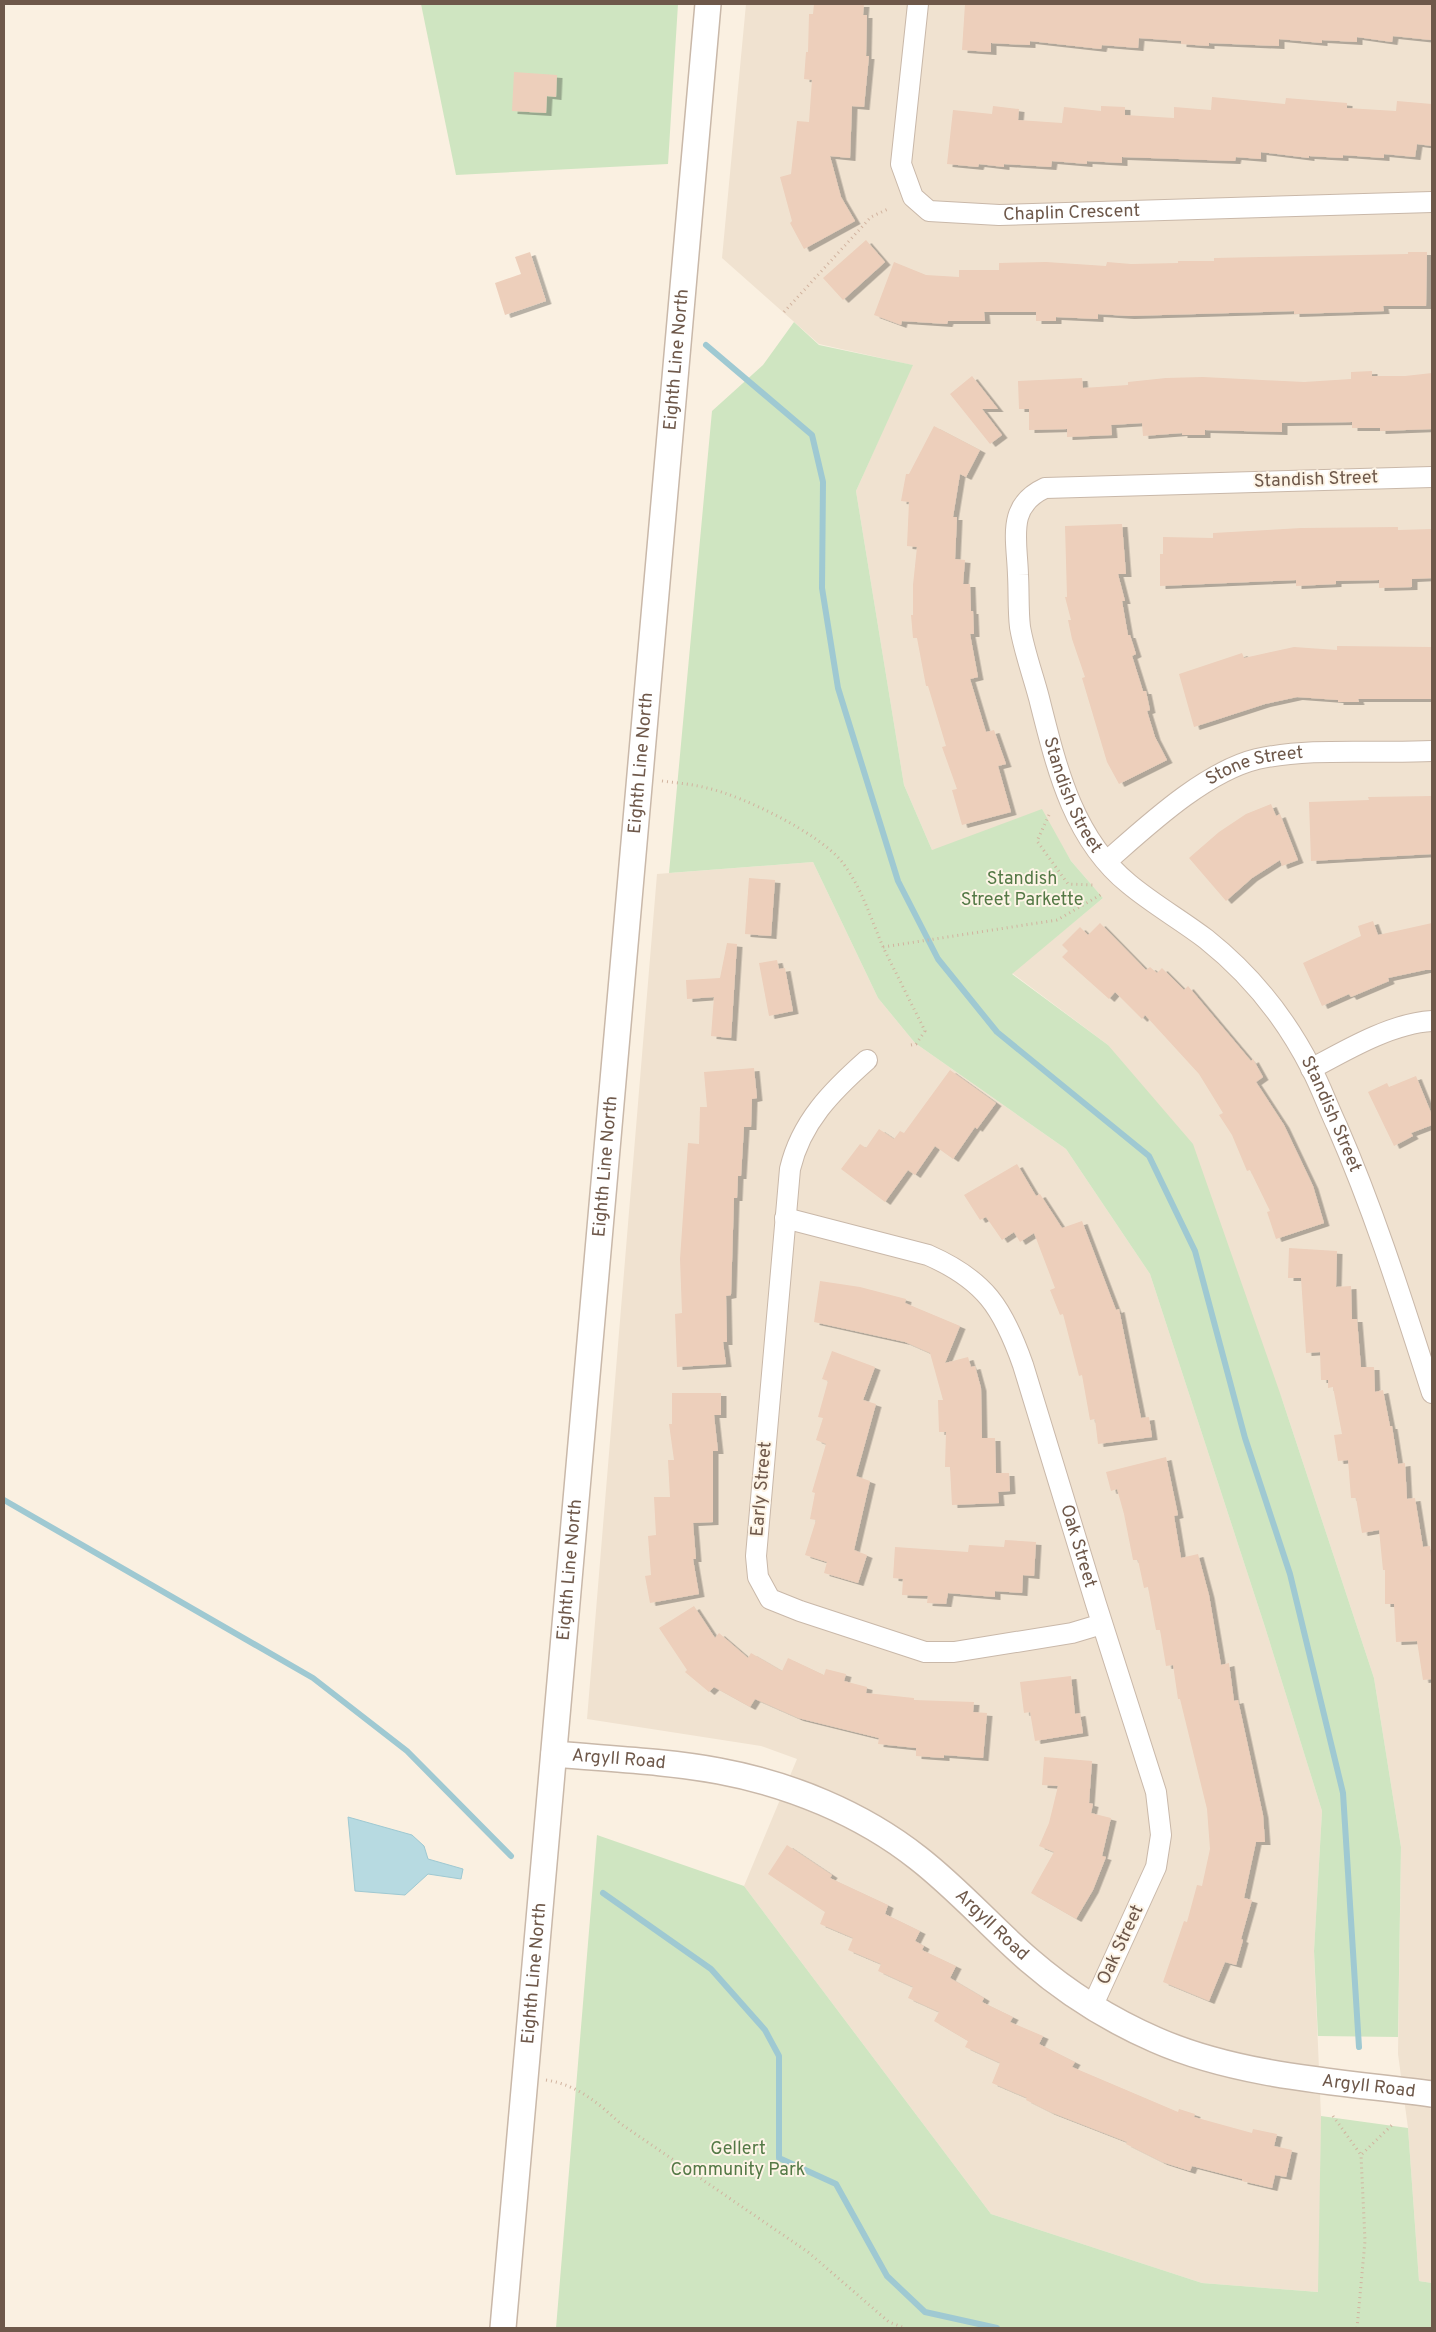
<svg xmlns="http://www.w3.org/2000/svg" width="1436" height="2332" font-family="Overpass,sans-serif">
	<style>
		.residential { fill: #f0e2d0 }
		.green { fill: #cfe5c1 }
		.water { fill: #b7dae1; stroke: #9fc9d2 }
		.lines { fill: none; stroke-linecap: round; stroke-linejoin: round }
		.stream { stroke: #9fc9d2; stroke-width: 6 }
		.building { fill: #edcfbb; filter: url(#shadow) }
		.minor-casing { stroke: #c9b8a9; stroke-width: 22 }
		.tertiary-casing { stroke: #c9b8a9; stroke-width: 28 }
		.path { stroke: #d1b39f; stroke-width: 3; stroke-dasharray: 1 4; stroke-linecap: butt }
		.minor { stroke: #fff; stroke-width: 20 }
		.tertiary { stroke: #fff; stroke-width: 25 }
		.labels { text-anchor: middle; dominant-baseline: central; stroke-width: 4; stroke-linejoin: round; paint-order: stroke }
		.street-label { font-size: 18px; fill: #6e584a; stroke: #fdf4e6 }
		.park-label { font-size: 18px; fill: #547946; stroke: #fdf4e6 }
	</style>
	<defs>
		<filter id="shadow"><feDropShadow dx="5.5" dy="3" stdDeviation="0" flood-color="#0004"/></filter>
	</defs>
	<rect width="100%" height="100%" fill="#faf0e1"/>
	<!-- residential -->
	<g class="residential">
		<path d="M746,4H1432V2283L1419,2281L1408,2128L1398,2054L1401,1847L1374,1678L1282,1399L1108,1045L1012,973L1103,898L1071,861L1051,827L932,850L904,785L856,491L912,365L819,344L722,258Z"/>
		<path d="M813,862L878,998L915,1043L1066,1149L1150,1274L1265,1627L1322,1811L1314,1952L1321,2116L1319,2292L1202,2283L991,2214L744,1886L797,1759L761,1746L587,1719L657,874Z"/>
	</g>
	<!-- green -->
	<g class="green">
		<path d="M421,4H678L668,164L456,175Z"/>
		<path d="M794,322L819,345L913,365L856,491L904,785L932,850L1042,809L1071,861L1103,898L1012,974L1108,1045L1193,1144L1282,1399L1374,1678L1401,1847L1398,2037L1318,2036L1314,1951L1322,1811L1265,1627L1150,1274L1066,1149L915,1043L878,998L813,862L669,873L712,411L763,365Z"/>
		<path d="M597,1835L744,1886L991,2214L1202,2283L1318,2292L1321,2116L1408,2128L1419,2281L1432,2283V2328H556Z"/>
	</g>
	<!-- water -->
	<path class="water" d="M348,1817L412,1835L424,1846L428,1859L463,1869L461,1879L428,1874L405,1895L355,1891Z"/>
	<g class="lines">
		<!-- stream -->
		<g class="stream">
			<path d="M706,345L812,435L823,482L822,588L838,688L898,881L938,959L997,1032L1149,1156L1195,1251L1245,1438L1290,1574L1343,1793L1359,2047"/>
			<path d="M4,1500L313,1678L407,1751L511,1856"/>
			<path d="M603,1893L711,1969L765,2030L779,2056V2158L836,2184L887,2276L925,2312L997,2328"/>
		</g>
	</g>
	<!-- building -->
	<g class="building">
		<path d="M814,4H864L863,15H867L866,56H869L864,107L852,106L850,158L830,156L841,197L855,221L804,249L790,223L792,221L780,177L791,174L797,121L809,122L812,80L804,79L806,52H808L809,14H813Z"/>
		<path d="M965,4H1432V20L1431,40L1393,36L1392,42L1357,37V42L1322,40V43L1279,39V46L1209,43V46L1181,44V41L1139,38L1138,48L1102,45L1101,49L1030,41V45L991,43V52L962,50Z"/>
		<path d="M514,72L557,75L556,97L547,96L546,113L512,111Z"/>
		<path d="M1212,97L1285,104L1286,98L1347,103V108L1396,111L1397,101L1432,104V146L1417,144L1415,157L1384,154V158L1343,155V158L1309,156V158L1261,152V159L1236,157L1235,161L1122,157V163L1087,161V164L1052,161L1051,167L1004,164V167L979,164L978,167L947,164L953,110L992,114L993,106L1019,109L1018,120L1062,123L1064,107L1101,111V106L1125,107V115L1174,118V107L1211,110Z"/>
		<path d="M866,240L885,262L843,300L823,278Z"/>
		<path d="M530,252L546,301L505,315L495,283L521,274L515,257Z"/>
		<path d="M1408,252H1427L1426,306H1383L1384,311L1294,314V311L1129,316L1098,314V319L1056,317V321H1036V312H984L985,321H948L947,324L902,321L901,325L874,315L894,262L926,275L959,277V270H999V263L1046,262L1106,266L1107,262L1131,264L1178,263V261H1214V258L1408,254Z"/>
		<path d="M1372,371V376H1405L1432,373V429L1380,431V428H1352V422L1282,423V432L1205,430V435H1182V433L1143,436L1142,423L1111,425L1112,435L1067,437V429L1029,430V409H1019L1018,381L1082,378L1083,388L1128,385V382L1166,378L1203,377L1304,382L1351,379V372Z"/>
		<path d="M972,376L998,409H982L1002,435L990,444L950,394Z"/>
		<path d="M934,426L980,450L966,477L960,474L953,517H957L955,559L965,560L963,584H970L971,611H973L974,634H970L978,677L970,679L986,732L994,730L1006,764L998,766L1011,812L962,825L952,790L957,789L942,747L946,746L928,686H926L917,638H913L911,615H913V585L917,547L907,546L909,502L901,501L906,474H909Z"/>
		<path d="M1122,524L1126,574H1118L1125,601H1122L1128,635H1130L1136,654L1132,656L1143,691H1146L1150,710L1147,711L1155,737L1167,760L1119,784L1107,762L1082,678L1085,677L1072,639L1068,620H1071L1065,597H1067L1065,526Z"/>
		<path d="M1398,527V530L1432,529V578L1412,579V587L1379,588V580L1336,581V584L1296,586V580L1160,586V554H1163V537L1213,538V533L1301,528Z"/>
		<path d="M1337,646L1432,647V699H1358L1359,702H1338V700L1297,697L1265,704L1194,727L1179,674L1242,653L1244,658L1294,647L1337,650Z"/>
		<path d="M1432,796V854L1311,861L1309,802L1369,800L1368,797Z"/>
		<path d="M1271,804L1276,816L1280,814L1298,860L1282,866L1280,860L1252,878L1226,901L1189,858L1219,832L1246,814Z"/>
		<path d="M749,878L775,880L771,936L745,934Z"/>
		<path d="M1373,921L1378,935L1432,923V970H1425L1388,978L1389,981L1351,997L1349,994L1322,1006L1303,963L1361,936L1358,926Z"/>
		<path d="M1100,923L1146,970L1150,967L1157,973L1162,968L1184,990L1188,986L1251,1061L1253,1059L1263,1077L1256,1082L1284,1125L1313,1186L1324,1223L1276,1239L1267,1212L1270,1211L1250,1170L1247,1171L1232,1135L1219,1115L1223,1113L1199,1074L1145,1015L1142,1019L1115,992L1109,999L1062,957L1068,951L1062,945L1080,927L1088,935Z"/>
		<path d="M727,943L737,944L731,1038L711,1036L714,997L687,999L686,980L720,978Z"/>
		<path d="M777,960L779,969L785,968L793,1011L769,1016L759,963Z"/>
		<path d="M754,1068L757,1098L752,1099L751,1127H744L741,1176H738L737,1198H734L731,1295L726,1296L727,1342H723L726,1364L677,1367L675,1314L682,1313L680,1259L688,1143L699,1144L700,1107H707L704,1072Z"/>
		<path d="M950,1070L996,1103L977,1129L975,1127L953,1159L935,1146L915,1175L908,1170L885,1202L841,1169L860,1144L866,1148L879,1129L894,1139L900,1131L904,1133Z"/>
		<path d="M1416,1076L1432,1115V1125L1411,1133L1413,1136L1394,1146L1368,1092L1387,1083L1389,1087Z"/>
		<path d="M1017,1164L1036,1196L1040,1194L1062,1228L1082,1221L1116,1310L1119,1309L1141,1418L1149,1417L1152,1437L1098,1444L1095,1419L1090,1420L1082,1375L1079,1376L1063,1314L1060,1315L1050,1290L1055,1288L1034,1233L1020,1242L1014,1232L1002,1240L986,1217L980,1220L964,1195Z"/>
		<path d="M1289,1248L1337,1251L1336,1287L1351,1286L1352,1319H1357L1361,1367H1374L1375,1392L1383,1390L1390,1426H1392L1398,1464L1405,1463L1407,1499L1415,1498L1423,1547L1430,1546L1432,1567V1679L1423,1680L1417,1641L1396,1642L1394,1604H1385V1570H1383L1379,1530L1362,1533L1356,1498H1351L1348,1460L1338,1461L1334,1435L1342,1434L1333,1387L1328,1388V1380H1321L1320,1352L1306,1353L1301,1278H1288Z"/>
		<path d="M820,1281L860,1287L906,1299L905,1303L960,1326L945,1363L968,1357L971,1367L975,1366L981,1388L982,1438H995L996,1473H1009L1010,1491L998,1492L999,1503L952,1505L950,1467H945L946,1432H939L938,1400H943L930,1353L905,1342L814,1322Z"/>
		<path d="M832,1351L875,1367L863,1400L876,1404L856,1476L870,1481L854,1550L867,1555L858,1583L824,1573L827,1562L805,1555L816,1520L810,1519L815,1493L812,1492L826,1444L816,1440L823,1418L818,1417L828,1381L822,1379Z"/>
		<path d="M672,1393H721V1415H714L718,1451H713V1522L693,1523L696,1559H693L699,1594L650,1603L645,1576L651,1575L648,1536L656,1535L654,1497H670L668,1460H674L669,1424H672Z"/>
		<path d="M1166,1457L1178,1515L1174,1516L1181,1558L1198,1554L1209,1595L1221,1665L1229,1663L1234,1701L1238,1700L1263,1815L1265,1842H1256L1244,1898L1252,1900L1241,1939L1243,1940L1236,1965L1225,1962L1209,2001L1163,1982L1184,1921L1187,1922L1197,1885L1202,1886L1210,1849L1207,1809L1180,1699H1178L1173,1665L1166,1666L1160,1630H1156L1148,1587L1144,1588L1138,1560H1133L1124,1514L1117,1489L1111,1491L1106,1472Z"/>
		<path d="M1005,1540L1036,1542L1034,1576L1023,1575L1022,1593L995,1591V1597L948,1593L946,1604L927,1603L928,1596L902,1595L903,1579L893,1578L895,1547L968,1552L969,1545L1004,1547Z"/>
		<path d="M694,1606L715,1638L719,1633L748,1658L751,1653L782,1671L788,1658L824,1675L826,1669L846,1674L844,1681L867,1687L866,1693L914,1698V1700L974,1702L973,1712L987,1713L983,1758L944,1755V1758L916,1756V1748L878,1744L879,1738L798,1718L755,1699L750,1707L714,1687L709,1692L685,1672L687,1670L659,1628Z"/>
		<path d="M1071,1676L1075,1714L1080,1713L1083,1733L1035,1741L1030,1712L1024,1713L1020,1682Z"/>
		<path d="M1044,1757L1092,1761L1089,1803L1093,1804L1091,1813L1111,1818L1102,1856L1106,1857L1093,1890L1076,1919L1031,1893L1054,1852L1039,1846L1049,1823L1058,1786L1042,1785Z"/>
		<path d="M787,1845L832,1875L830,1878L888,1905L885,1914L920,1931L915,1941L924,1946L922,1950L956,1966L950,1978L984,1998L982,2002L1013,2017L1010,2022L1043,2036L1039,2044L1075,2062L1072,2067L1178,2112L1179,2109L1195,2114L1194,2117L1252,2133L1253,2129L1277,2134L1274,2146L1292,2150L1286,2177L1275,2175L1272,2188L1242,2181V2179L1192,2166L1190,2171L1162,2162L1126,2144L1127,2142L1050,2112L1026,2100L1027,2098L992,2083L1000,2063L965,2047L968,2041L934,2021L939,2012L908,1998L913,1987L878,1971L881,1964L848,1950L853,1938L820,1924L825,1912L768,1874Z"/>
	</g>
	<g class="lines">
		<!-- minor casing -->
		<g class="minor-casing">
			<g id="minor">
				<path id="s1" d="M918,4L901,164L913,197L929,211L999,215L1432,202"/>
				<path id="s2" d="M1432,477L1045,488C1006,506 1017,539 1018,575C1019,592 1018,610 1020,627C1024,651 1033,675 1039,698C1056,765 1072,838 1129,884C1153,904 1181,920 1206,939C1250,974 1286,1019 1311,1068C1321,1087 1328,1107 1337,1126C1375,1213 1403,1303 1432,1393"/>
				<path id="s3" d="M1107,861C1147,826 1204,772 1257,759C1312,747 1376,754 1432,751"/>
				<path d="M867,1060C832,1091 801,1122 790,1169L756,1556L758,1577L770,1599L800,1611L925,1652H954L1072,1633L1102,1624"/>
				<path d="M1311,1069C1346,1050 1392,1023 1432,1021"/>
				<path id="s4" d="M785,1218L928,1255C985,1280 1003,1308 1023,1365L1096,1604L1156,1792L1161,1835L1156,1867L1092,2007"/>
			</g>
		</g>
		<!-- tertiary casing -->
		<g class="tertiary-casing">
			<g id="tertiary">
				<path id="s5" d="M554,1754C609,1759 665,1761 719,1771C789,1784 861,1813 918,1858C958,1889 991,1927 1029,1960C1067,1993 1110,2020 1156,2040C1240,2077 1342,2082 1432,2094"/>
				<path id="s6" d="M503,2328L708,4"/>
			</g>
		</g>
		<!-- path -->
		<g class="path">
			<path d="M784,312L871,217L888,209"/>
			<path d="M662,781C677,783 692,784 707,788C743,796 819,833 842,862C861,886 871,919 883,947"/>
			<path d="M1049,815L1037,841L1068,884L1093,885"/>
			<path d="M911,1045L916,1044L925,1031L883,947L1057,920L1102,894"/>
			<path d="M546,2080C578,2085 598,2103 621,2124L808,2252L889,2322L905,2328"/>
			<path d="M1333,2116L1361,2155"/>
			<path d="M1357,2328L1365,2241L1361,2155L1394,2123"/>
		</g>
		<!-- minor -->
		<use href="#minor" class="minor"/>
		<!-- tertiary -->
		<use href="#tertiary" class="tertiary"/>
	</g>
	<g class="labels">
		<!-- street labels -->
		<g class="street-label">
			<text stroke="none"><textPath href="#s1" startOffset="360">Chaplin Crescent</textPath></text>
			<text stroke="none"><textPath href="#s6" startOffset="1976">Eighth Line North</textPath></text>
			<text transform="translate(1316 480) rotate(-2)">Standish Street</text>
			<text stroke="none"><textPath href="#s6" startOffset="1571">Eighth Line North</textPath></text>
			<text stroke="none"><textPath href="#s3" startOffset="179">Stone Street</textPath></text>
			<text stroke="none"><textPath href="#s2" startOffset="715">Standish Street</textPath></text>
			<text stroke="none"><textPath href="#s2" startOffset="1135">Standish Street</textPath></text>
			<text stroke="none"><textPath href="#s6" startOffset="1166">Eighth Line North</textPath></text>
			<text transform="translate(762 1489) rotate(-85)">Early Street</text>
			<text stroke="none"><textPath href="#s4" startOffset="488">Oak Street</textPath></text>
			<text stroke="none"><textPath href="#s6" startOffset="761">Eighth Line North</textPath></text>
			<text stroke="none"><textPath href="#s5" startOffset="65">Argyll Road</textPath></text>
			<text stroke="none"><textPath href="#s5" startOffset="485">Argyll Road</textPath></text>
			<text transform="translate(1121 1945) rotate(-65)">Oak Street</text>
			<text stroke="none"><textPath href="#s6" startOffset="356">Eighth Line North</textPath></text>
			<text stroke="none"><textPath href="#s5" startOffset="905">Argyll Road</textPath></text>
		</g>
		<!-- park labels -->
		<g class="park-label">
			<text x="1022" y="879">Standish<tspan x="1022" dy="21">Street Parkette</tspan></text>
			<text x="738" y="2149">Gellert<tspan x="738" dy="21">Community Park</tspan></text>
		</g>
	</g>
	<!-- border -->
	<rect width="1436" height="2332" fill="none" stroke="#6e584a" stroke-width="10"/>
</svg>
